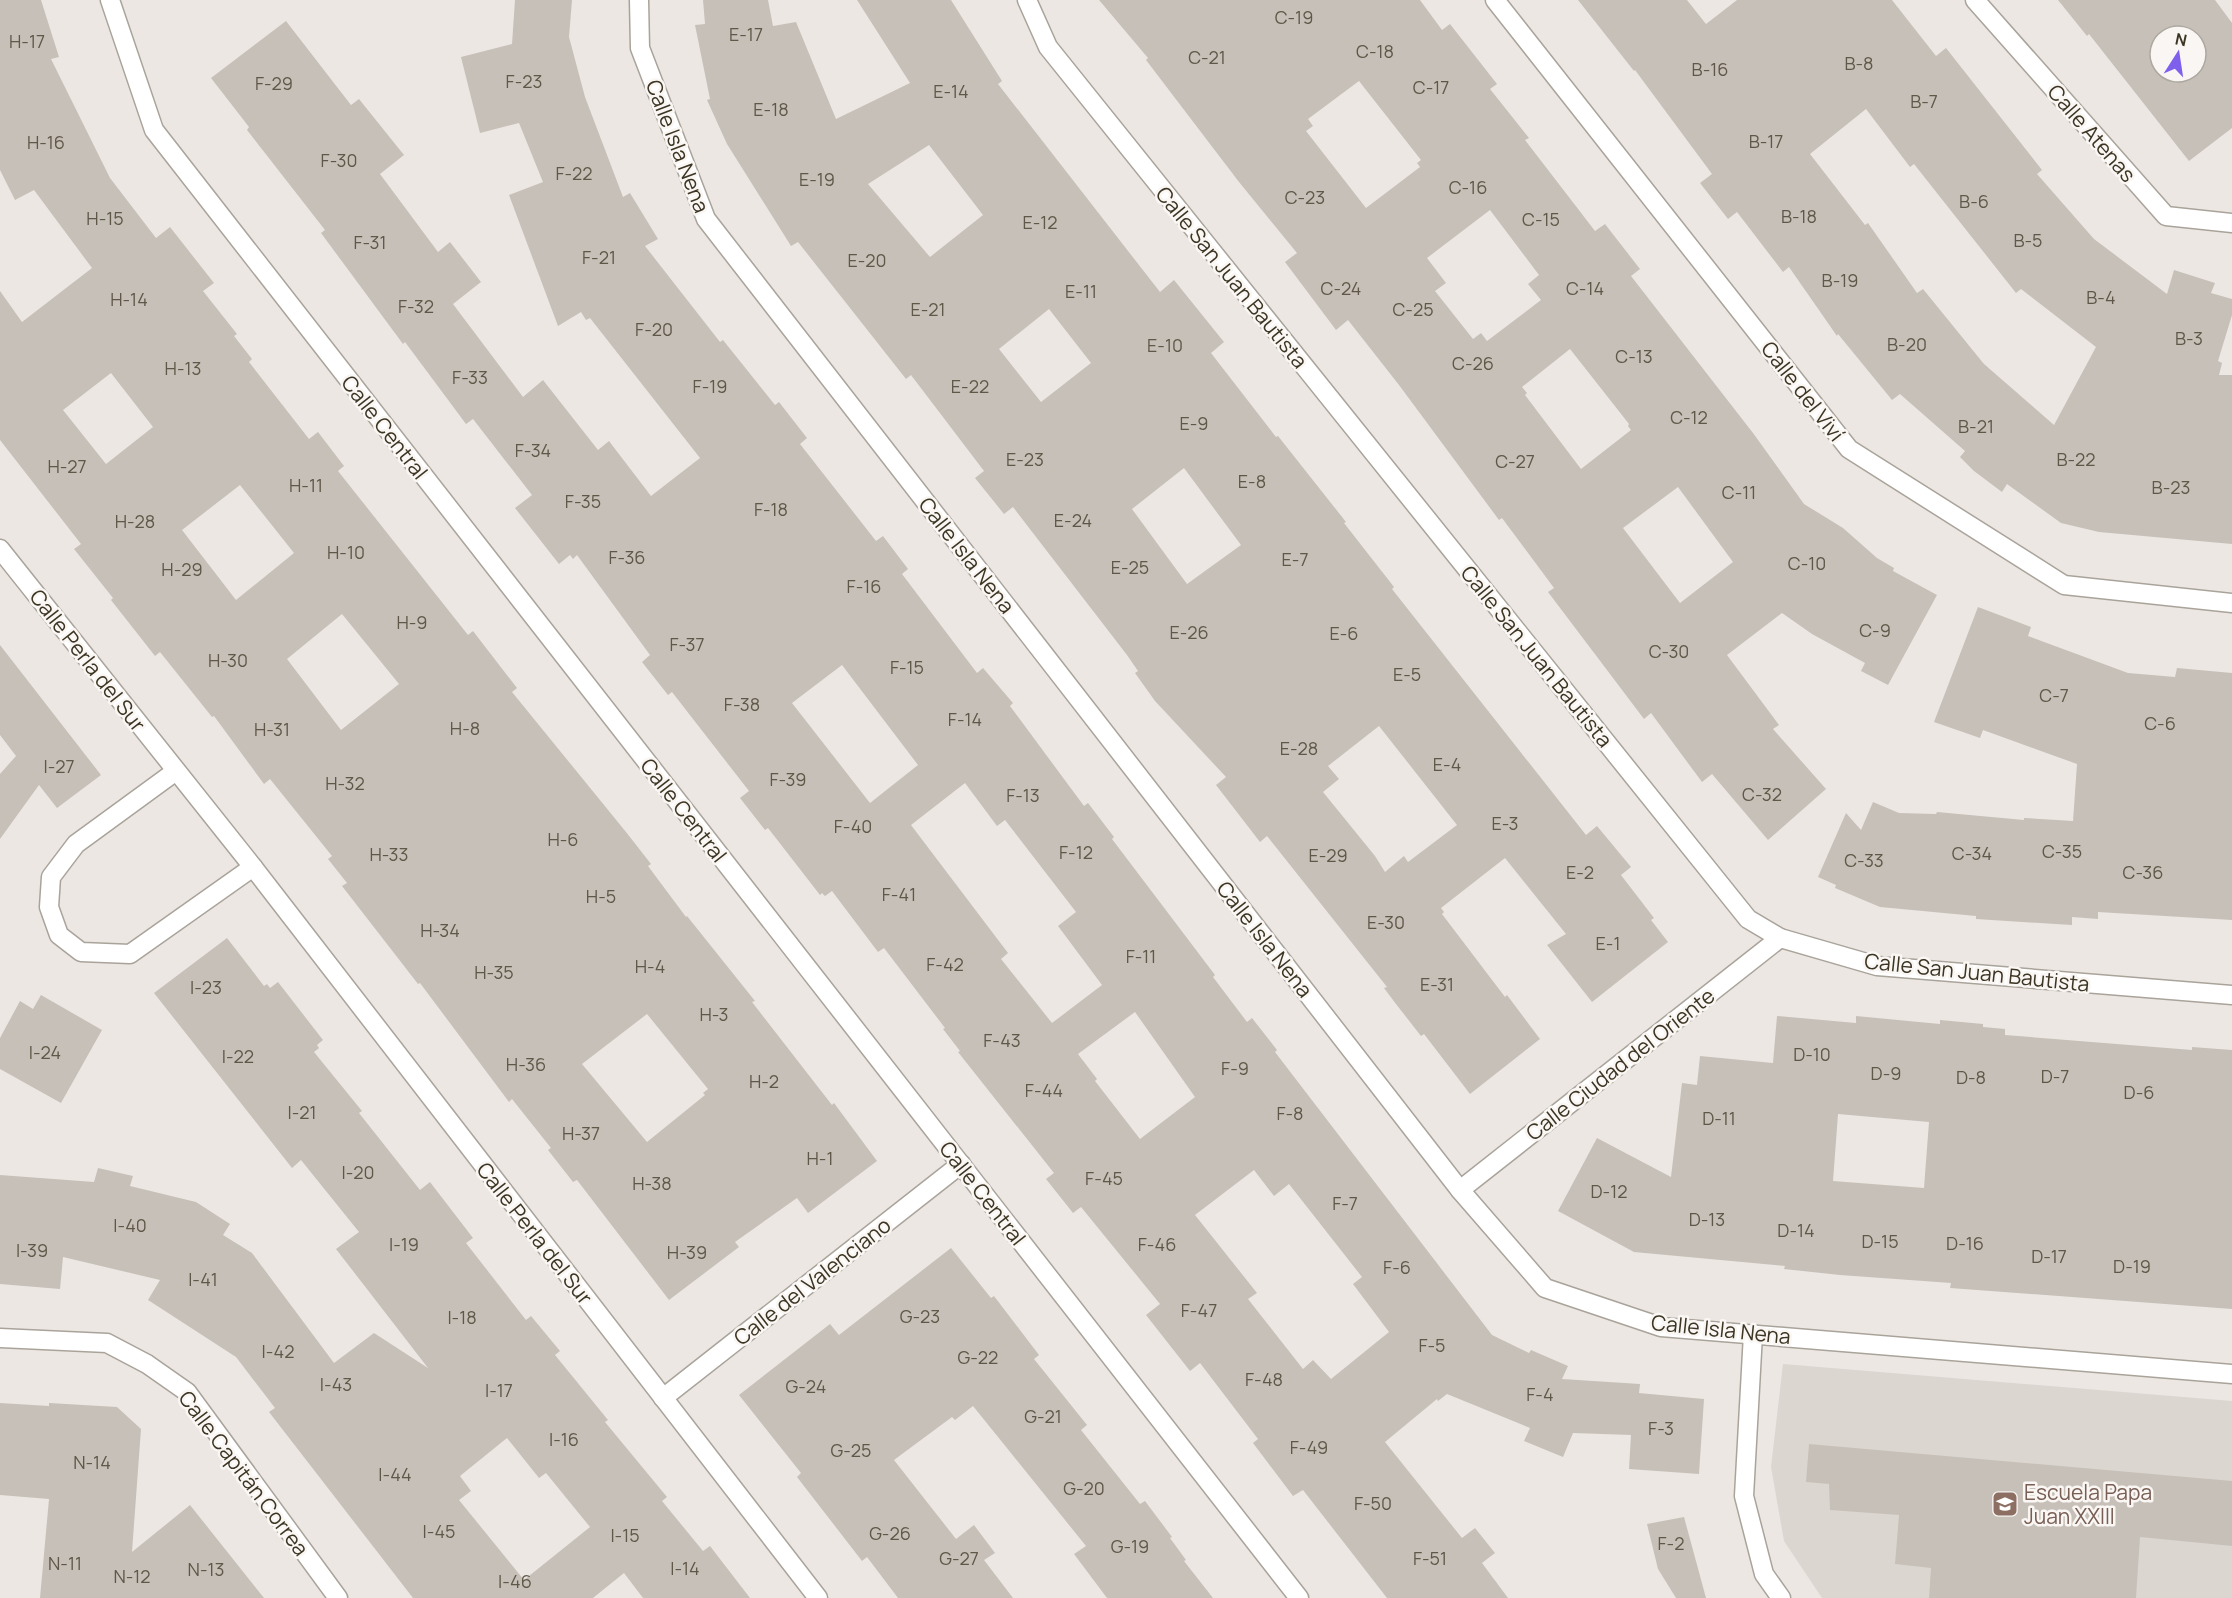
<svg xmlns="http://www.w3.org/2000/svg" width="2232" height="1598" font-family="Manrope,sans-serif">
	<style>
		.built { fill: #dcd6d1 }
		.building { fill: #c7c0b8; fill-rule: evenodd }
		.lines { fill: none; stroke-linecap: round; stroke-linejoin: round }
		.street-casing { stroke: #a9a39a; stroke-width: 21 }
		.street { stroke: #fff; stroke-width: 18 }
		.labels { text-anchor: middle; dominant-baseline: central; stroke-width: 5; stroke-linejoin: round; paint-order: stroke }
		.number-label { font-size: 18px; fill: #5f5848 }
		.street-label { font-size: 21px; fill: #3c3523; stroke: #f9f6f3 }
		.education-label { font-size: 21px; fill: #785e54; stroke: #f9f6f3; text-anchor: start }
	</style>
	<rect width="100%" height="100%" fill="#ece7e3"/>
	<!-- built -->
	<path class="built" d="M1783,1364L2232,1401V1598H1822L1784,1541L1771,1467Z"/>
	<!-- building -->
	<g class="building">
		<path d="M0,0H41L59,57L51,59L110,178L156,238L170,227L214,283L203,291L237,334L234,336L252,359L249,362L309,439L318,432L344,466L338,471L468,635L473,631L517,688L512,692L626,832L651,864L648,866L686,917L687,916L755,1001L752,1002L832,1105L834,1103L877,1161L808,1213L797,1198L735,1242L739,1247L669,1300L577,1180L573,1182L548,1150L551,1148L512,1099L509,1102L420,983L418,984L342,886L347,883L328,859L332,856L270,779L264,784L214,716L212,717L160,652L155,656L111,600L113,598L74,549L81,544L0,440V291L22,322L92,268L34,190L15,200L0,170ZM111,373L153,427L106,464L63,410ZM240,485L294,553L236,600L182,530ZM342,614L399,684L341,730L287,659ZM647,1014L708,1089L703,1093L705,1095L647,1142L582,1064Z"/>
		<path d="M515,0H572L569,37L585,97L623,197L630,193L658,239L645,246L720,342L723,340L775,405L779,402L807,438L800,444L876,541L883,536L908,569L902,574L977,673L983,668L1013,703L1010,706L1084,806L1088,803L1114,837L1112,839L1215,975L1213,977L1247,1022L1252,1018L1277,1050L1275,1052L1492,1335L1529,1353L1531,1350L1568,1366L1562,1379L1640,1384L1639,1393L1704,1399L1699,1474L1629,1469L1631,1435L1573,1433L1563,1457L1524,1441L1530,1428L1447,1394L1438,1401L1437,1399L1385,1442L1462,1538L1475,1528L1495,1553L1482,1563L1508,1598H1387L1303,1490L1293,1496L1253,1443L1258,1439L1200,1363L1190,1371L1146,1315L1160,1304L1081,1207L1073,1213L1046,1179L1054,1173L958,1052L960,1051L943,1029L945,1028L884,948L878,952L832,891L825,896L822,893L820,895L768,828L765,830L740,798L749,791L672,692L668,695L642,662L650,655L577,555L573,559L570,555L559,564L515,508L532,495L473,419L466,424L405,342L403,344L321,233L325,230L247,130L249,127L211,78L286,21L351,105L359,99L404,155L380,174L438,252L450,242L481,282L453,304L523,397L543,380L598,450L609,441L651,496L700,458L590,318L586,320L581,312L558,326L509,195L543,182L519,123L480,133L461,57L512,44ZM842,665L918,765L870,803L792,703ZM965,783L997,826L1005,820L1076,912L1058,926L1102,985L1052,1023L1001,959L1008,953L911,825ZM1135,1012L1195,1097L1140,1139L1095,1081L1097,1079L1078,1054ZM1254,1170L1274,1196L1289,1184L1362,1277L1353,1284L1389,1332L1331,1379L1313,1360L1303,1369L1248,1299L1257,1293L1195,1215Z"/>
		<path d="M703,0H768L773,26L796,22L836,119L910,83L857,0H951L1002,81L998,84L1160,292L1174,280L1224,342L1211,353L1276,437L1278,436L1346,522L1344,523L1394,587L1392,589L1586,835L1597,826L1631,867L1621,875L1654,918L1651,920L1668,942L1592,1002L1547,945L1566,934L1505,858L1441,908L1444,912L1442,914L1505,997L1507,995L1540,1039L1470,1094L1424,1034L1421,1036L1396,1004L1384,988L1387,987L1267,836L1260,842L1216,785L1226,777L1155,701L1135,673L1138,671L1127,655L1013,507L1004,514L975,478L984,471L911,375L906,379L798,242L791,246L727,144L707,100L710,99L695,25L705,24ZM929,145L983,215L930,257L868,184ZM1049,309L1091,363L1041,402L999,349ZM1184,468L1241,545L1187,584L1132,509ZM1379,726L1457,825L1408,862L1404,856L1385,872L1375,856L1323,792L1339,779L1328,766Z"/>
		<path d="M1099,0H1420L1442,30L1450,24L1497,84L1490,89L1529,138L1525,140L1595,231L1605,224L1640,269L1631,276L1753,433L1804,504L1843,528L1877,558L1894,568L1893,571L1937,595L1888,685L1861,671L1865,663L1812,634L1782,613L1727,655L1779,725L1773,729L1826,789L1768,840L1712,774L1702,782L1651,713L1644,719L1548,592L1554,588L1502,518L1499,520L1399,385L1348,320L1336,330L1285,262L1297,253L1239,182L1146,60L1148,58ZM1359,81L1421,160L1417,163L1420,167L1366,208L1306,131L1313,126L1308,119ZM1490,210L1539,275L1528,284L1541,300L1487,341L1481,333L1473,339L1435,291L1446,283L1427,258ZM1570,349L1629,424L1628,426L1631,430L1581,469L1525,395L1527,393L1522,387ZM1678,487L1733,562L1680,603L1623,528Z"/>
		<path d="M1578,0H1687L1706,24L1737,0H1892L1936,56L1946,48L2042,170L2037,174L2094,239L2167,294L2174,270L2215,283L2211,293L2232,299V315L2218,361L2222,363L2219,375H2232V544L2099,532L2061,523L2007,484L2002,492L1974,471L1960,457L1965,451L1900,394L1892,400L1838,334L1837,336L1789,267L1783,272L1737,212L1728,219L1700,183L1712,174L1635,70L1634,71ZM1866,109L1910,167L1914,164L2016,293L2021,289L2096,347L2054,425L1984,364L1923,289L1917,293L1868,223L1865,225L1810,154Z"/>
		<path d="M2058,0H2215L2232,23V128L2189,161L2089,34L2087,36ZM2160,36H2196V72H2160Z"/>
		<path d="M1978,607L2031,627L2028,636L2128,673L2175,677L2177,668L2232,673V920L2098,912V919L2072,917V925L1976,919V916L1880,907L1835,888L1836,885L1818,877L1846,813L1861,830L1873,802L1899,813L1936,814L1937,812L2024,820V818L2073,821L2077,764L1983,730L1980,738L1934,722Z"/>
		<path d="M0,645L101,775L57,808L39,785L0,839V774L16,756L0,735Z"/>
		<path d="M227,938L264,986L267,984L270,988L278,982L323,1040L317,1045L319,1048L314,1052L362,1111L359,1113L420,1190L430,1182L473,1238L466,1243L526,1320L531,1316L560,1351L555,1355L608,1420L605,1422L667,1497L662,1501L703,1551L710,1546L750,1598H643L624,1573L593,1598H413L269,1412L275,1408L236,1357L148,1300L160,1280L63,1257L60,1289L0,1284V1175L94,1182L98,1168L133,1176L130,1186L196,1202L230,1224L223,1235L252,1253L334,1363L374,1333L428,1368L336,1249L359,1232L301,1160L292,1168L154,993ZM507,1438L539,1478L546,1473L590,1527L524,1580L459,1500L471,1491L460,1476Z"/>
		<path d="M41,995L102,1030L61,1103L0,1069V1038L20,1001L33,1009Z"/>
		<path d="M1777,1016L1856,1023V1016L1940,1024V1020L1983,1024V1027L2005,1029V1035L2192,1050V1047L2232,1050V1309L1950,1288L1951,1283L1840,1275L1784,1269L1785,1266L1634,1252L1558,1211L1597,1138L1671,1177L1682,1083L1697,1085L1700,1056L1773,1063ZM1838,1114L1929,1122L1924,1188L1833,1181Z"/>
		<path d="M951,1248L991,1298L994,1296L1039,1355L1034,1359L1087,1425L1081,1430L1140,1504L1145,1501L1172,1537L1170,1538L1186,1560L1184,1561L1213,1598H1107L1074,1554L1086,1546L973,1406L955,1420L952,1417L894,1460L956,1539L974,1525L995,1553L984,1560L1013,1598H898L867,1557L862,1561L797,1477L801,1473L739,1395L830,1324L839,1335Z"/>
		<path d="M0,1403L49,1406V1403L117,1407L141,1429L132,1552L190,1505L264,1598H40L49,1499L0,1495Z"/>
		<path d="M1809,1444L2232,1481V1546L2140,1537L2136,1598H1929L1931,1568L1895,1564L1899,1515L1830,1510L1829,1484L1806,1482Z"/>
		<path d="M1684,1517L1706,1598H1676L1658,1569L1647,1524Z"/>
	</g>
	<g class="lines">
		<!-- street casing -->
		<g class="street-casing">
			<g id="street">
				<path d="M110,0L154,130L1299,1598"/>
				<path d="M639,0L640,48L706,219L1460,1190L1545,1288L1661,1327L2232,1374"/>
				<path d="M1027,0L1048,47L1748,919L1780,938L1877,966L2232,995"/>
				<path d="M1495,0L1849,449L2064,585L2232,603"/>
				<path d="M1975,0L2166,216L2232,223"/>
				<path d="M0,549L253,867L818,1598"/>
				<path d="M176,771L76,844L51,877L49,907L59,935L81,952L130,954L253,867"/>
				<path d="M1460,1190L1780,938"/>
				<path d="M1753,1334L1744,1496L1764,1574L1781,1598"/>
				<path d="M0,1338L107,1343L147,1364L187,1392L338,1598"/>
				<path d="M663,1398L961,1164"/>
			</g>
		</g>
		<!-- street -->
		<use href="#street" class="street"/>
	</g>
	<!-- icons -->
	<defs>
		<g id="school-square" transform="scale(1.35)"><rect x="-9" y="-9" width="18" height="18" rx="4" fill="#8d6e63" stroke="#f9f6f3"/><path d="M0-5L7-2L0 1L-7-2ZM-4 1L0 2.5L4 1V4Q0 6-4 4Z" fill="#fff"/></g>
	</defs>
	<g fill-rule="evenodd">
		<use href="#school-square" x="2005" y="1504"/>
	</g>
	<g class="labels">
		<!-- number labels -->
		<g class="number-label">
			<text x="1294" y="17">C-19</text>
			<text x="746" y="34">E-17</text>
			<text x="27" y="41">H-17</text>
			<text x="1375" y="51">C-18</text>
			<text x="1207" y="57">C-21</text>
			<text x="1859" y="63">B-8</text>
			<text x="1710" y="69">B-16</text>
			<text x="524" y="81">F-23</text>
			<text x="274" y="83">F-29</text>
			<text x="1431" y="87">C-17</text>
			<text x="951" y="91">E-14</text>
			<text x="1924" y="101">B-7</text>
			<text x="771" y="109">E-18</text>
			<text x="1766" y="141">B-17</text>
			<text x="46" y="142">H-16</text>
			<text x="339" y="160">F-30</text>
			<text x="574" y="173">F-22</text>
			<text x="817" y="179">E-19</text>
			<text x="1468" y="187">C-16</text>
			<text x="1305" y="197">C-23</text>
			<text x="1974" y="201">B-6</text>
			<text x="1799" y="216">B-18</text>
			<text x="105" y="218">H-15</text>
			<text x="1541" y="219">C-15</text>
			<text x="1040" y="222">E-12</text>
			<text x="2028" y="240">B-5</text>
			<text x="370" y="242">F-31</text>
			<text x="599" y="257">F-21</text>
			<text x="867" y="260">E-20</text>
			<text x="1840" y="280">B-19</text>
			<text x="1341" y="288">C-24</text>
			<text x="1585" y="288">C-14</text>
			<text x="1081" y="291">E-11</text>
			<text x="2101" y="297">B-4</text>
			<text x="129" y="299">H-14</text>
			<text x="416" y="306">F-32</text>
			<text x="928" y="309">E-21</text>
			<text x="1413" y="309">C-25</text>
			<text x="654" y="329">F-20</text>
			<text x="2189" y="338">B-3</text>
			<text x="1907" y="344">B-20</text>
			<text x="1165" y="345">E-10</text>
			<text x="1634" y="356">C-13</text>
			<text x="1473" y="363">C-26</text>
			<text x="183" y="368">H-13</text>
			<text x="470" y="377">F-33</text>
			<text x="710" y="386">F-19</text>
			<text x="970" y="386">E-22</text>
			<text x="1689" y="417">C-12</text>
			<text x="1194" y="423">E-9</text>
			<text x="1976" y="426">B-21</text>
			<text x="533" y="450">F-34</text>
			<text x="1025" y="459">E-23</text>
			<text x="2076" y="459">B-22</text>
			<text x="1515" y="461">C-27</text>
			<text x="67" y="466">H-27</text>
			<text x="1252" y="481">E-8</text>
			<text x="306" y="485">H-11</text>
			<text x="2171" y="487">B-23</text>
			<text x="1739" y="492">C-11</text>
			<text x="583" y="501">F-35</text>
			<text x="771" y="509">F-18</text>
			<text x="1073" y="520">E-24</text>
			<text x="135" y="521">H-28</text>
			<text x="346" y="552">H-10</text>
			<text x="627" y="557">F-36</text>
			<text x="1295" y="559">E-7</text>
			<text x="1807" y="563">C-10</text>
			<text x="1130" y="567">E-25</text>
			<text x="182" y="569">H-29</text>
			<text x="864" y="586">F-16</text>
			<text x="412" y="622">H-9</text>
			<text x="1875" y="630">C-9</text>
			<text x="1189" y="632">E-26</text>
			<text x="1344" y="633">E-6</text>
			<text x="687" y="644">F-37</text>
			<text x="1669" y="651">C-30</text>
			<text x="228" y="660">H-30</text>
			<text x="907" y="667">F-15</text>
			<text x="1407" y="674">E-5</text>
			<text x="2054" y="695">C-7</text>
			<text x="742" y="704">F-38</text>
			<text x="965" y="719">F-14</text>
			<text x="2160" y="723">C-6</text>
			<text x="465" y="728">H-8</text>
			<text x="272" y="729">H-31</text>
			<text x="1299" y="748">E-28</text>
			<text x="1447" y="764">E-4</text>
			<text x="59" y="766">I-27</text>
			<text x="788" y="779">F-39</text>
			<text x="345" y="783">H-32</text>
			<text x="1762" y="794">C-32</text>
			<text x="1023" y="795">F-13</text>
			<text x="1505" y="823">E-3</text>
			<text x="853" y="826">F-40</text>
			<text x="563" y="839">H-6</text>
			<text x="2062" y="851">C-35</text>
			<text x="1076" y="852">F-12</text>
			<text x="1972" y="853">C-34</text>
			<text x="389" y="854">H-33</text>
			<text x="1328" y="855">E-29</text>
			<text x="1864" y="860">C-33</text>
			<text x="1580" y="872">E-2</text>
			<text x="2143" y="872">C-36</text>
			<text x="899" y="894">F-41</text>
			<text x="601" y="896">H-5</text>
			<text x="1386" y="922">E-30</text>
			<text x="440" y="930">H-34</text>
			<text x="1608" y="943">E-1</text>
			<text x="1141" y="956">F-11</text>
			<text x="945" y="964">F-42</text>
			<text x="650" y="966">H-4</text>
			<text x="494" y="972">H-35</text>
			<text x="1437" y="984">E-31</text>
			<text x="206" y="987">I-23</text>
			<text x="714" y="1014">H-3</text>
			<text x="1002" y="1040">F-43</text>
			<text x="45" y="1052">I-24</text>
			<text x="1812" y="1054">D-10</text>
			<text x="238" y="1056">I-22</text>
			<text x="526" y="1064">H-36</text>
			<text x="1235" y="1068">F-9</text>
			<text x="1886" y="1073">D-9</text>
			<text x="2055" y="1076">D-7</text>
			<text x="1971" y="1077">D-8</text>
			<text x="764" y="1081">H-2</text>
			<text x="1044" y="1090">F-44</text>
			<text x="2139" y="1092">D-6</text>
			<text x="302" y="1112">I-21</text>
			<text x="1290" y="1113">F-8</text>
			<text x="1719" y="1118">D-11</text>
			<text x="581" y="1133">H-37</text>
			<text x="820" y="1158">H-1</text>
			<text x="358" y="1172">I-20</text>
			<text x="1104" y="1178">F-45</text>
			<text x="652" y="1183">H-38</text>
			<text x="1609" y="1191">D-12</text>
			<text x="1345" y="1203">F-7</text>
			<text x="1707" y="1219">D-13</text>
			<text x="130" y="1225">I-40</text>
			<text x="1796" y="1230">D-14</text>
			<text x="1880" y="1241">D-15</text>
			<text x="1965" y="1243">D-16</text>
			<text x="404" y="1244">I-19</text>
			<text x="1157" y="1244">F-46</text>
			<text x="32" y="1250">I-39</text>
			<text x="687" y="1252">H-39</text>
			<text x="2049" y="1256">D-17</text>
			<text x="2132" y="1266">D-19</text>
			<text x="1397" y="1267">F-6</text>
			<text x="203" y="1279">I-41</text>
			<text x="1199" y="1310">F-47</text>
			<text x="920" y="1316">G-23</text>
			<text x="462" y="1317">I-18</text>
			<text x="1432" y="1345">F-5</text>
			<text x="278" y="1351">I-42</text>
			<text x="978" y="1357">G-22</text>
			<text x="1264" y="1379">F-48</text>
			<text x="336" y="1384">I-43</text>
			<text x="806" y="1386">G-24</text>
			<text x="499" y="1390">I-17</text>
			<text x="1540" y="1394">F-4</text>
			<text x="1043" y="1416">G-21</text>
			<text x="1661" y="1428">F-3</text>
			<text x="564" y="1439">I-16</text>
			<text x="1309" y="1447">F-49</text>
			<text x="851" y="1450">G-25</text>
			<text x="92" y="1462">N-14</text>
			<text x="395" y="1474">I-44</text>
			<text x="1084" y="1488">G-20</text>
			<text x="1373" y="1503">F-50</text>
			<text x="439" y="1531">I-45</text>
			<text x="890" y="1533">G-26</text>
			<text x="625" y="1535">I-15</text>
			<text x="1671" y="1543">F-2</text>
			<text x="1130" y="1546">G-19</text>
			<text x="959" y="1558">G-27</text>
			<text x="1430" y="1558">F-51</text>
			<text x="65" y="1563">N-11</text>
			<text x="685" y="1568">I-14</text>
			<text x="206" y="1569">N-13</text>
			<text x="132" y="1576">N-12</text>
			<text x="515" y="1581">I-46</text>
		</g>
		<!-- street labels -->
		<g class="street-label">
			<text transform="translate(2092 133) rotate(49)">Calle Atenas</text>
			<text transform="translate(678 146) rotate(69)">Calle Isla Nena</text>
			<text transform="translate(1232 277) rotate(51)">Calle San Juan Bautista</text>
			<text transform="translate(1803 391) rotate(52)">Calle del Viví</text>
			<text transform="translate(385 427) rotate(52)">Calle Central</text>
			<text transform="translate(967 555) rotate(52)">Calle Isla Nena</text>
			<text transform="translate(1537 656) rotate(51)">Calle San Juan Bautista</text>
			<text transform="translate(88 660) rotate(52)">Calle Perla del Sur</text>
			<text transform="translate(684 810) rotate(52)">Calle Central</text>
			<text transform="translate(1265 939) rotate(52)">Calle Isla Nena</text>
			<text transform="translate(1977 972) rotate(6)">Calle San Juan Bautista</text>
			<text transform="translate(1620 1064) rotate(-38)">Calle Ciudad del Oriente</text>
			<text transform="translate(983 1193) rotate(52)">Calle Central</text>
			<text transform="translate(535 1233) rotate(52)">Calle Perla del Sur</text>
			<text transform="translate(812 1281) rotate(-38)">Calle del Valenciano</text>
			<text transform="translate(1721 1329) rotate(6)">Calle Isla Nena</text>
			<text transform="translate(244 1473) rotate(53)">Calle Capitán Correa</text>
		</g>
		<!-- education labels -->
		<g class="education-label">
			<text x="2024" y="1492">Escuela Papa<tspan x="2024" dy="24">Juan XXIII</tspan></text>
		</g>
	</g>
	<!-- north arrow -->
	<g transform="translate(2178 54) rotate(12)"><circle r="28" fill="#f9f6f3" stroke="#ada9a0" stroke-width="1.5"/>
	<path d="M0-4.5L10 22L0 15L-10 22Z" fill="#7e60ec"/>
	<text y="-9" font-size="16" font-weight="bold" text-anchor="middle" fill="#3c3523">N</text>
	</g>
</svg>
